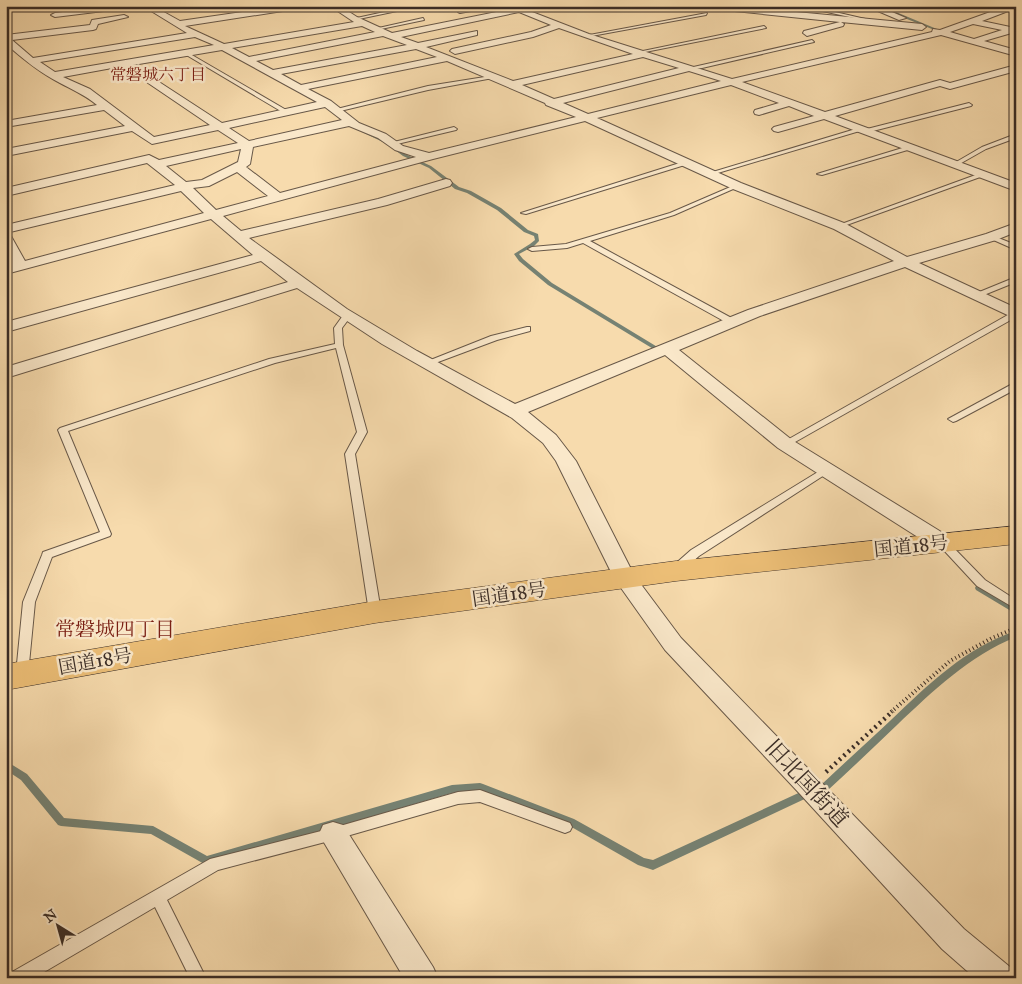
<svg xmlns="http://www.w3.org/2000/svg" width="1022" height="984" font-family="'IM FELL Great Primer','Noto Serif JP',serif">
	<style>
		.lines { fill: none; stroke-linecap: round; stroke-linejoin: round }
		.stream { fill: #768273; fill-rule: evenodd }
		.lane-casing { stroke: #685848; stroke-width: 2 }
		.street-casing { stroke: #685848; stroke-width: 2 }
		.highway-casing { stroke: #392c26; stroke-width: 1 }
		.path-far1 { stroke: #392c26; stroke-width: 4; stroke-dasharray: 1 3; stroke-linecap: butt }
		.path { stroke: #392c26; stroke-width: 4.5; stroke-dasharray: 2 4; stroke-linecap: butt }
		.lane { fill: #fae8ca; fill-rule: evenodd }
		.street { fill: #fae8ca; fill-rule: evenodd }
		.highway { fill: #ecbe76; fill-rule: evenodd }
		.labels { text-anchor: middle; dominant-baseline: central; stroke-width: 5; stroke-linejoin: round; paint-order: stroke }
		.far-neighbourhood-label { font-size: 16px; fill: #7a1f14; stroke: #fae8ca }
		.street-label { font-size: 19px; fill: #392c26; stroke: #fae8ca }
		.neighbourhood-label { font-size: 20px; fill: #7a1f14; stroke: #fae8ca }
		.near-street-label { font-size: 22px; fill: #392c26; stroke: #fae8ca }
	</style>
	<rect width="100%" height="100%" fill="#f7dbad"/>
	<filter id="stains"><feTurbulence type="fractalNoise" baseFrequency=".004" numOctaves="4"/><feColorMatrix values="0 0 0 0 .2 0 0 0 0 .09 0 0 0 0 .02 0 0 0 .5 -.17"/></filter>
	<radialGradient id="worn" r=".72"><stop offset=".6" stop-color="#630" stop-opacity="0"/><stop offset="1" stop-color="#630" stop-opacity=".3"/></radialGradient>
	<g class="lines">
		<!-- stream -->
		<g class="stream">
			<path d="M882,7H884L944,32L942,33L882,9Z"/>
			<path d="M363,130L389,142L405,154L431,166L459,187L471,191L501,208L528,230L538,234L539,241L534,246L519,254L523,259L552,283L664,351V353H660L548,285L519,261L514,254L530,244L535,240L534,236L524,232L497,210L467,193L455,189L429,168L403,156L387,144L362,132L361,131Z"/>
			<path d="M979,585L1016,607V614L976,590L975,588L976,586Z"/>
			<path d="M1016,631V637C969,656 933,691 897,725C874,747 851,769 827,791L824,792L821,791L819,788L821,785C844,763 868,742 891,720C928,685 966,647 1016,631Z"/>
			<path d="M6,761L27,774L64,818L153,826L207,856L452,785L480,783L483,784L574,819L644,858L653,860L805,790L808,789L811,790L813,793L811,796L653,870L638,865L568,825L480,791L452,793L206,865L151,834L61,826L58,825L21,780L6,770Z"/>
		</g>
		<!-- lane casing -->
		<g class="lane-casing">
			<g id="lane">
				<path d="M412,6H421L354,20L352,19Z"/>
				<path d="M487,6H498L460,13L458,12Z"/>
				<path d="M800,6H809L874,21L872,22Z"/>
				<path d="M707,13L706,15L586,37L584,36Z"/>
				<path d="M423,18L424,20L376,30L374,29Z"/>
				<path d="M764,26L766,28L640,53L638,52Z"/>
				<path d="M812,40L814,42L702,68L691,69L689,68Z"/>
				<path d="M185,51L288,111L289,112L284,113L183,53Z"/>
				<path d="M491,76L493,78L428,90L336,112L333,110L428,86Z"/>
				<path d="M969,103L972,105L971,106L865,133L863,130L711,175L706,174L859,128H863V130Z"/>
				<path d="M454,127L457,129L456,130L393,145L390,143Z"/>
				<path d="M1016,134V138L986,149L956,166L951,165L982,147Z"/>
				<path d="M909,146L912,148L911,149L822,175L817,174Z"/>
				<path d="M686,161L689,163L688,164L526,214L521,213Z"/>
				<path d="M981,173L983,174V176L841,227L836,226Z"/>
				<path d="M735,185L740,186L674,215L590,241L737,321V325H731L583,243L567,248L532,251L528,249L532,247L566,244L670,213Z"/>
				<path d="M991,235L1016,245V250L989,238V236Z"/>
				<path d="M1016,277V282L979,297H973L972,295Z"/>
				<path d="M1013,312H1016V317L788,446H782L780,444Z"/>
				<path d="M344,314H347L351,316L342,328L343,345L367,432L355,454L381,612L379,615H371L369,612L345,454L357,432L336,348L275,363L68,431L111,534L110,536L52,557L35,602L28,674L26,677L22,679L18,677L16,674L23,602L42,555L43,552L100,532L58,430L60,428L269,359L335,344L334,328Z"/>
				<path d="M527,327H530V331L497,340L430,365H424L423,363L491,336Z"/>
				<path d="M1016,382V389L956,421L953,422L948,419Z"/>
				<path d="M826,467L829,468L831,470L829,472L699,556L682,571H674L673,568L674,565L691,550Z"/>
				<path d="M943,540L947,541L985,580L1016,600V609L977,586L939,545L938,543L939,541Z"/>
				<path d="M480,790L570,823L572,827L570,831L565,833L480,802L458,804L333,840L218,870L167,900L206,978H190L155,907L34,978H10L12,972L210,859L333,828L458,792Z"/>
			</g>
		</g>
		<!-- street casing -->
		<g class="street-casing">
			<g id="street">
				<path d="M14,6H34L6,12V8Z"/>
				<path d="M107,6L116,8L112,10L55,17L51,15L55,13Z"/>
				<path d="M143,6H153L180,21L284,6H306L302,8L185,26L224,44L354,22L330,6H340L357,17L392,33L511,9L506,6L524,7H527V10L589,34L732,79L932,32L933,29L940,30L1007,6H1016V8L982,21L1015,28V32L984,41L1016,50V56L941,35L742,82L825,112L940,80L950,83L1016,65V71L950,89L940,86L835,116L1016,183V191L824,119L778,132L774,131L772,129L774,127L814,116L789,106L759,115L755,114L754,112L755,110L779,103L731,85L597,118L741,183L844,223L907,257L986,234L1016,223V232L996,240L919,263L1016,308V319L905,267L760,316L679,350L792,440L951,538L954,543L951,548L943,550L935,548L778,448L665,355L528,412L556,435L576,461L634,575L681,638L964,929L1010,967L1015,978H975L942,949L800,794L665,650L614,578L556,461L543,443L512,418L382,344L297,288L6,378V367L288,282L261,261L6,332V322L253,255L211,219L6,274V265L12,264L6,253V235L11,236L25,261L204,213L181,191L6,233V225L175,185L147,163L6,196V188L149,155L159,160L238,143L218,130L152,144L132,131L6,156V149L125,126L104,110L6,127V121L97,105C85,95 73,90 60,83C40,73 23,59 6,44V35L90,25L92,20L124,15L128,17L98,24L96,29L93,30L12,40L33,58L187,33ZM519,12L551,25L531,32L452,49L450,51L455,54L533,37L559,28L633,54L513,81L426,47L477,35V31L418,43L401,37ZM973,24L1002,30L974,39L950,32ZM362,26L375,32L249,57L232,48ZM383,36L407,45L273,70L256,61ZM195,37L214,45L55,72L40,62ZM416,49L437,57L301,85L281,74ZM222,50L317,102L222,123L133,65ZM643,57L679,68L554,99L522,85ZM447,61L545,103L546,105L576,117L429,153L403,146L386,134L359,123L331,101L308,89ZM123,66L210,125L154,137L90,89L63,77ZM689,71L721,81L588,114L563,103ZM325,107L342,120L249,141L229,128ZM585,121L733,189L834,229L894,261L748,310L515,404L417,351L347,309L249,238L387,205L450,186L452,183L450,180L446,179L378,199L241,231L223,216L433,159ZM349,126L378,138L395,150L416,157L280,193L246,167L250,164L253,147ZM241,149L238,162L202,180L186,182L166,166ZM237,172L268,196L216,210L193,188L209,186Z"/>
				<path d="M701,6H733L922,24L926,27L922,30L841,22L844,24L843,26L807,36L803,33L804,31L840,22L705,8Z"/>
				<path d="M866,6H878L906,18L899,20Z"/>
				<path d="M333,822L343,825L433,967L438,978H404L319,834L323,825Z"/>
			</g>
		</g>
		<!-- highway casing -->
		<g class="highway-casing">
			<path id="highway" d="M1016,526V544L676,581L375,623L6,690V664L375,601L676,561Z"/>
		</g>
		<!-- path-far1 -->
		<path class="path-far1" d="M891,712L950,661L992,638L1016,628"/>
		<!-- path -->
		<path class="path" d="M826,772L893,711"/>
		<!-- lane -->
		<use href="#lane" class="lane"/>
		<!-- street -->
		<use href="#street" class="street"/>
		<!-- highway -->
		<use href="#highway" class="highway"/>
	</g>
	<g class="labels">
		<!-- far-neighbourhood labels -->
		<g class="far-neighbourhood-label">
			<text x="158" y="74">常磐城六丁目</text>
		</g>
		<!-- street labels -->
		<g class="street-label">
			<text transform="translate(911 546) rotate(-6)">国道18号</text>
			<text transform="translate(509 594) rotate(-8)">国道18号</text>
			<text transform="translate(95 661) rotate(-10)">国道18号</text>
		</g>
		<!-- neighbourhood labels -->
		<g class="neighbourhood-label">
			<text x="115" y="629">常磐城四丁目</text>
		</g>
		<!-- near-street labels -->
		<g class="near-street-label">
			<text transform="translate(807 783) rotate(47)">旧北国街道</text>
		</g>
	</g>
	<!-- margin -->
	<rect width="1022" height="984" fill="none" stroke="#f7dbad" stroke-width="25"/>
	<rect x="8" y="8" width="1007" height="969" fill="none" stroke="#392c26" stroke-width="2.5"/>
	<rect x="12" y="12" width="997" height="959" fill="none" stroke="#392c26"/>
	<!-- north arrow -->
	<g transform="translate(58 926) rotate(323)" stroke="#fae8ca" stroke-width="4" paint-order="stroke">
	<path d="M0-4L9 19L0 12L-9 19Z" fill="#392c26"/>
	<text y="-8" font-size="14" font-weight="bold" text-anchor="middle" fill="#392c26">N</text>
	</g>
	<rect width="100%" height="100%" filter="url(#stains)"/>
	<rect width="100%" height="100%" fill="url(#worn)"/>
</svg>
